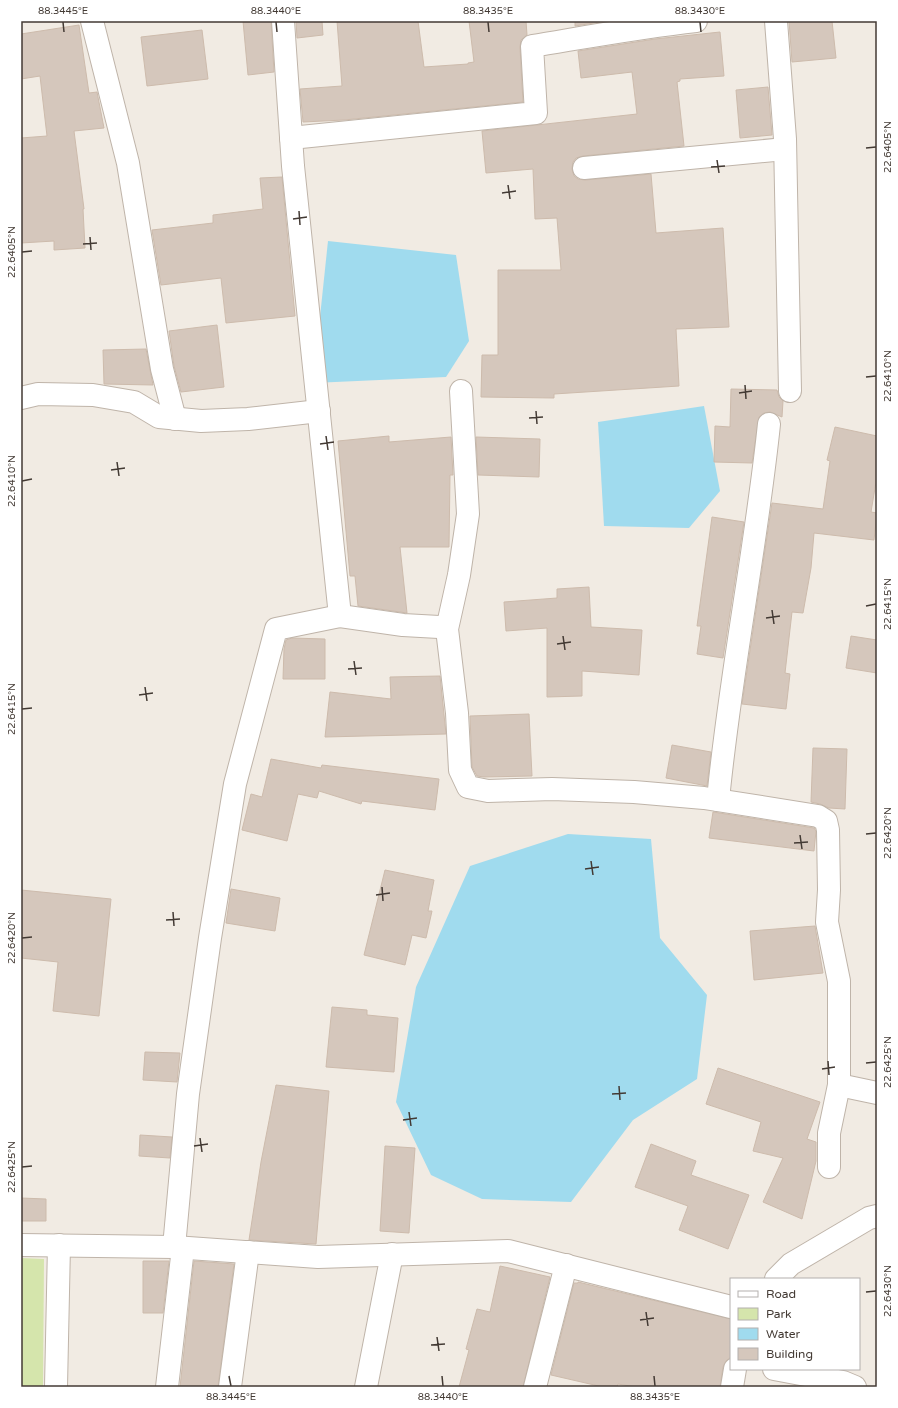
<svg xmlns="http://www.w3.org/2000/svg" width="898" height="1408" font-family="'Varela Round',sans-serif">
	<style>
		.green { fill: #d5e5ac }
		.water { fill: #a0dbee }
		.building { fill: #d5c7bc; stroke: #cdbbac }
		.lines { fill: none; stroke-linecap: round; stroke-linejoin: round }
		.minor-casing { stroke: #bfb4a9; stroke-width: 24 }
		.minor { stroke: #fff; stroke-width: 22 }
		.ticks { fill: none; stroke: #433a34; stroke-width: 1.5 }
		.neatline { fill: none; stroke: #433a34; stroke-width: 1.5 }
		.ticks-label { font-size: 10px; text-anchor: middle; fill: #433a34 }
	</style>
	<rect width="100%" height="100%" fill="#f1ebe3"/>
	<!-- green -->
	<path class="green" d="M21,1258L44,1259L43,1387H21Z"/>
	<!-- water -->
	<g class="water">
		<path d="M328,241L456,255L469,341L446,377L313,383Z"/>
		<path d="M704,406L720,491L689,528L604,526L598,422Z"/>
		<path d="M568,834L651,839L660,938L707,995L697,1079L633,1120L571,1202L482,1199L431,1175L396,1102L416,987L470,866Z"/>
	</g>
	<!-- building -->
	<g class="building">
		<path d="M243,21H271L274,72L248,75Z"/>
		<path d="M296,21H322L323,35L297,38Z"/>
		<path d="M337,21H418L424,67L468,64V63L474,62L469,21H526L527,35L521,40L520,47L523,102L344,120L303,122L300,89L342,86Z"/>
		<path d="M575,21H606L575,26Z"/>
		<path d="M789,21H832L836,58L792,62Z"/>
		<path d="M79,25L89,93L97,92L104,128L74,131L84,209H83L85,248L54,250V241L21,243V138L47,136L40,76L21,79V34Z"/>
		<path d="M202,30L208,79L147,86L141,37Z"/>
		<path d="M720,32L724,76L680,79V81L677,82L684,146L583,156L576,158L573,162L572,169L574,176L578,179L585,180L651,174L656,233L723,228L729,327L676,329L679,386L554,394V398L481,397L482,355H498V270H561L557,218L535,219L533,169L486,173L482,131L637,114L632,72L581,78L578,51L655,39Z"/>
		<path d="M768,87L772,135L740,138L736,90Z"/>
		<path d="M282,177L295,316L226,323L221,278L161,285L152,230L213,223V215L263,209L260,178Z"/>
		<path d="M217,325L224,387L181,392L174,366L169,331Z"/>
		<path d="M146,349L153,385L104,384L103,350Z"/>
		<path d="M731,389L777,390L779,397L783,401L782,417L770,412L764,413L759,417L752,463L714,462L715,426L730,427Z"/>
		<path d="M835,427L877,436V476L871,512L877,513L874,540L814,533L811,568L803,613L792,612L785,673L790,674L786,709L742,704L772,503L823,509L830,461L827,460Z"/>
		<path d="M389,436V442L451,437L453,475H450L449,547H400L407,613L358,606L355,576H350L338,441Z"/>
		<path d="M476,437L540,439L539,477L478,475Z"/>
		<path d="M712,517L744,522L723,658L697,654L701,626H697Z"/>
		<path d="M589,587L591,627L642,630L639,675L582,671V696L547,697V628L506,631L504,602L557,598V589Z"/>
		<path d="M851,636L877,640V673L846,668Z"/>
		<path d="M292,638L325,639V679H283L284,649L286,640Z"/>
		<path d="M440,676L446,734L325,737L330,692L391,699L390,677Z"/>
		<path d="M529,714L532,776L484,777L477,776L472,767L470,716Z"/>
		<path d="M672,745L711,752L707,786L666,778Z"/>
		<path d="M813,748L847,749L845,809L829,808L820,804L811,802Z"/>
		<path d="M271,759L321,768L322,765L439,779L435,810L362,801L361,804L319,791L317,798L298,794L287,841L242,830L251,794L262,797Z"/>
		<path d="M713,812L814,828L816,831L814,851L709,838Z"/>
		<path d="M385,870L434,880L428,911H432L426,938L412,935L405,965L364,955Z"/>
		<path d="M231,889L280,898L275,931L226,923Z"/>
		<path d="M21,890L111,899L99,1016L53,1011L58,962L21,958Z"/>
		<path d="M815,926L823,973L754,980L750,931Z"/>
		<path d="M332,1007L367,1010V1015L398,1018L394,1072L326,1067Z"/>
		<path d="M145,1052L180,1053L177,1082L143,1080Z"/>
		<path d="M718,1068L820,1102L807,1139L816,1142V1161L802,1219L763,1202L783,1158L753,1151L761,1122L706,1104Z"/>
		<path d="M276,1085L329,1091L316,1244L249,1240L261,1162Z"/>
		<path d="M140,1135L172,1137L170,1158L139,1156Z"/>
		<path d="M651,1144L696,1161L691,1175L749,1195L728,1249L679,1230L688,1206L635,1187Z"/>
		<path d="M385,1146L415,1148L409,1233L380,1231Z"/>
		<path d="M21,1198L46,1199V1221H21Z"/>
		<path d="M143,1261H169L163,1313H143Z"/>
		<path d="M194,1261L234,1264L218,1387H180Z"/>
		<path d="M500,1266L550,1277L523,1387H459L469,1350L466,1349L477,1309L490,1312Z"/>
		<path d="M578,1282L731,1319V1357L726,1361L723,1367L720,1387H636L618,1384L617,1387H603L551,1375L574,1283H578Z"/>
	</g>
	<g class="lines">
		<!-- minor casing -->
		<g class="minor-casing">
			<g id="minor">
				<path d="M92,21L128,163L162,369L175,419"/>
				<path d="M776,21L785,139L790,391"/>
				<path d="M291,138L536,113L532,46C587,37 641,27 696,21"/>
				<path d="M584,168L785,149"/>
				<path d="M461,391L468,514L459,575L447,629L457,713L460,770L468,787L488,791L552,789L634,792L704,798L818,816L826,821L828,830L829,890L827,922L839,981V1085L829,1133V1167"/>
				<path d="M21,398L38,394L93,395L134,402L159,417L201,421L248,419L319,411"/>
				<path d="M340,616L403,625L439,627L447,629"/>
				<path d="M718,800C730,674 756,550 769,424"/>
				<path d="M839,1085L877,1093"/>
				<path d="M21,1245L174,1247L318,1257L508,1251L731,1307"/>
				<path d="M174,1247L188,1094L210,938L235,784L276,629L340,616L293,166L283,21"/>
				<path d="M776,1279L791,1264L869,1218L877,1216"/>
				<path d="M774,1369L843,1382L855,1387"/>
				<path d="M56,1387L59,1245"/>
				<path d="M167,1387L183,1248"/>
				<path d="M230,1387L248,1252"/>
				<path d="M366,1387L392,1254"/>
				<path d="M535,1387L566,1265"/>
				<path d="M732,1387L735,1369"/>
			</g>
		</g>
		<!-- minor -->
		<use href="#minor" class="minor"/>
	</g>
	<!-- ticks -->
	<path class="ticks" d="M63,22L64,32M276,22L277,32M488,22L489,32M700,22L701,32M866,148L876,147M717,160L719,173M711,167L725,166M508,185L510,199M502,193L516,191M299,211L300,225M293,219L307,217M90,237L91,250M83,244L97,243M22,252L32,251M866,377L876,376M745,385L746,399M739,393L752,391M536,411L537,424M529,418L543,417M326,436L328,450M320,444L334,442M117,462L119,476M111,470L125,468M22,481L32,479M866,606L876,604M772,610L774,624M766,618L780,616M563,636L565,650M557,644L571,642M354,661L356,675M348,669L362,668M145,687L147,701M139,695L153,693M22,709L32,708M866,834L876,833M800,835L802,849M794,843L808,842M591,861L593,875M585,869L599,867M382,887L383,901M376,895L390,893M173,912L174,926M166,920L180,919M22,938L32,937M828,1061L829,1075M866,1063L876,1062M822,1069L835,1067M619,1086L620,1100M612,1094L626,1093M409,1112L411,1126M403,1120L417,1118M200,1138L202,1152M194,1146L208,1144M22,1167L32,1166M866,1292L876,1291M646,1312L648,1326M640,1320L654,1318M437,1337L439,1351M431,1345L445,1344M229,1376L231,1386M442,1376L443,1386M654,1376L655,1386"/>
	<!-- border -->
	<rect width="898" height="1408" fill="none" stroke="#ffffff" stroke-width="44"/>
	<!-- legend -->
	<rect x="730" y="1278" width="130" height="92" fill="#ffffff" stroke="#b4b0ae"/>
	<rect x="738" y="1291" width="20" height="6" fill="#ffffff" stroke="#b4b0ae"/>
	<text x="766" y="1298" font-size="12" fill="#433a34">Road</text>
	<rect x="738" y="1308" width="20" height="12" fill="#d5e5ac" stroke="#b4b0ae"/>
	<text x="766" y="1318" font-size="12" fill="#433a34">Park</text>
	<rect x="738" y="1328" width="20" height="12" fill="#a0dbee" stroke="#b4b0ae"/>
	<text x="766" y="1338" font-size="12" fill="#433a34">Water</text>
	<rect x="738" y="1348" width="20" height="12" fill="#d5c7bc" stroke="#b4b0ae"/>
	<text x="766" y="1358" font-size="12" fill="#433a34">Building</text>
	<rect x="22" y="22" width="854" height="1364" class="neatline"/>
	<g class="ticks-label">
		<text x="63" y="14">88.3445°E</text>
		<text x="276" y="14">88.3440°E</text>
		<text x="488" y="14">88.3435°E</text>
		<text x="700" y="14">88.3430°E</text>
		<text transform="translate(887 147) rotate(-90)" y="4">22.6405°N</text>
		<text transform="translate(11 252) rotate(-90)" y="4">22.6405°N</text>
		<text transform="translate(887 376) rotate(-90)" y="4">22.6410°N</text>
		<text transform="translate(11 481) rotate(-90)" y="4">22.6410°N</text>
		<text transform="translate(887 604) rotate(-90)" y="4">22.6415°N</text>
		<text transform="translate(11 709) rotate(-90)" y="4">22.6415°N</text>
		<text transform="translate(887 833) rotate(-90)" y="4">22.6420°N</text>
		<text transform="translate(11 938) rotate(-90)" y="4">22.6420°N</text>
		<text transform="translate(887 1062) rotate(-90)" y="4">22.6425°N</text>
		<text transform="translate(11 1167) rotate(-90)" y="4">22.6425°N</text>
		<text transform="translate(887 1291) rotate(-90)" y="4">22.6430°N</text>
		<text x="231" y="1400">88.3445°E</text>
		<text x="443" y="1400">88.3440°E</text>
		<text x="655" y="1400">88.3435°E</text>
	</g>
</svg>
